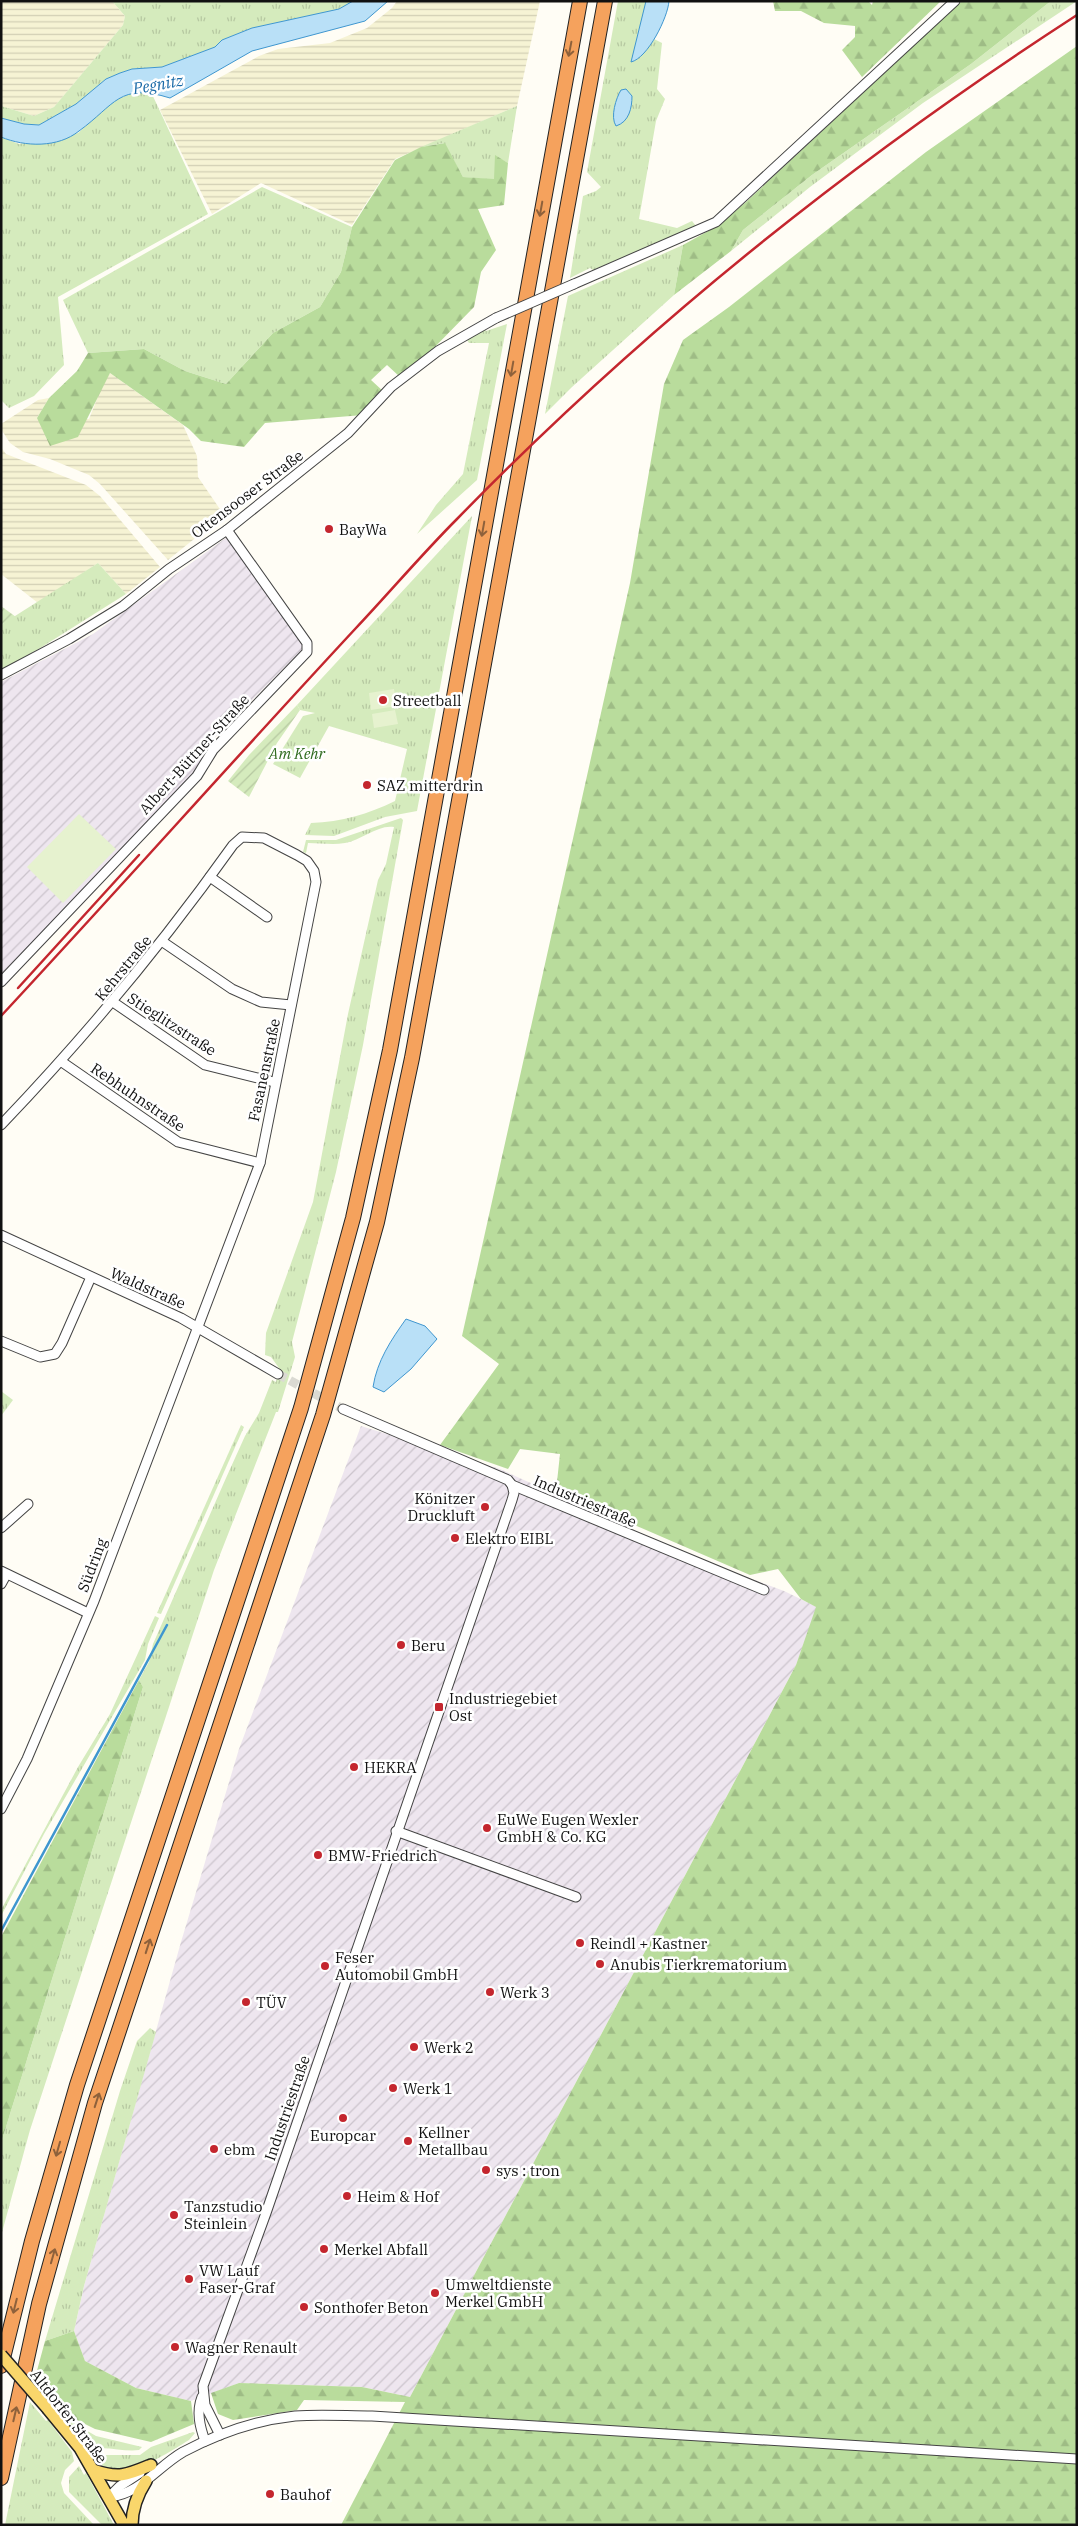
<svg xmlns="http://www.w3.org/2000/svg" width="1078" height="2526" font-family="'IBM Plex Serif',serif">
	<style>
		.industrial { fill: url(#industrial-furrows) }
		.farmland { fill: url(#farmland-rules) }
		.grass { fill: url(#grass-tufts) }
		.forest { fill: url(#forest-firs) }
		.garden { fill: url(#garden-furrows) }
		.pitch { fill: #e6f2cf }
		.water { fill: #b9e0f7; stroke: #3f96cf }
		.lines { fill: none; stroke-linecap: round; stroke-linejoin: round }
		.stream { stroke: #3f96cf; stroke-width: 2.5 }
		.minor-tunnel { stroke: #dbdad3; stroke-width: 9; stroke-dasharray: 9 4.5; stroke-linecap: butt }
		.minor-casing { stroke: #444; stroke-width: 11 }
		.major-casing { stroke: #222; stroke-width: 14 }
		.highway-casing { stroke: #222; stroke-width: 16 }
		.minor { stroke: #fff; stroke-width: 9 }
		.major { stroke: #f9d66b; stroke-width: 11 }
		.highway { stroke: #f5a25d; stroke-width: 14 }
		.rail { stroke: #c4262e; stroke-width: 2.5 }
		.minor-bridge-casing { stroke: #444; stroke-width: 11; stroke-linecap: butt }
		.major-bridge-casing { stroke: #222; stroke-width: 14; stroke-linecap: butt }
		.minor-bridge { stroke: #fff; stroke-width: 9 }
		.major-bridge { stroke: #f9d66b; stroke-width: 11 }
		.oneway { stroke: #8e613b }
		.poi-dot { fill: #c4262e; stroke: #fff; stroke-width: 2 }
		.labels { text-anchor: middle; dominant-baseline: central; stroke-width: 5; stroke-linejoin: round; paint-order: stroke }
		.street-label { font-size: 15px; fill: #111; stroke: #fff }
		.poi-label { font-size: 15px; fill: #111; stroke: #fff; text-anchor: start }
		.park-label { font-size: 15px; font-style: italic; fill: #2f6b1f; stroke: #fff }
		.water-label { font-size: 16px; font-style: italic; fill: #1768a6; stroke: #fff }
	</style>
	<defs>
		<pattern id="industrial-furrows" width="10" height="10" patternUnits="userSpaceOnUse" patternTransform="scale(1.25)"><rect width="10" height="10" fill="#eee6ef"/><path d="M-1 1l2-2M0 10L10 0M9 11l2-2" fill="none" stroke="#cbc4cc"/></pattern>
		<pattern id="farmland-rules" width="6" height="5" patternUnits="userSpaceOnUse" patternTransform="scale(1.25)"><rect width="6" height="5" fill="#f6f3d4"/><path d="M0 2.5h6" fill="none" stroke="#d2cfb5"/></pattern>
		<pattern id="grass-tufts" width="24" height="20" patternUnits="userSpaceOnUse" patternTransform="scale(1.25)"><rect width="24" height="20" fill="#d5ebbd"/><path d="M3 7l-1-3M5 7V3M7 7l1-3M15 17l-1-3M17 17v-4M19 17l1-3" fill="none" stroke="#b6c8a1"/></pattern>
		<pattern id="forest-firs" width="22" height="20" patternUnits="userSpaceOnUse" patternTransform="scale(1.25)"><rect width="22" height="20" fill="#b9dc9c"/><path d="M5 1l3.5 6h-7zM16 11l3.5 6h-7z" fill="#9ebc85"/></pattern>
		<pattern id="garden-furrows" width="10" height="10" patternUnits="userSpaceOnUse" patternTransform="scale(1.25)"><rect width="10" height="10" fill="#d5ebbd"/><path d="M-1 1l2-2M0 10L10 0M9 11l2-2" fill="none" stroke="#b6c8a1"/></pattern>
	</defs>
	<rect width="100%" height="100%" fill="#fffdf5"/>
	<!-- industrial -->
	<g class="industrial">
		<path d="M230,535L306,646L206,746L198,768L97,880L1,974V682L93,634Z"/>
		<path d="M361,1426L500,1469L698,1559L784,1591L817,1607L796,1665L410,2397L362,2387L239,2383L191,2401L136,2388L85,2361L74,2331L84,2286L181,1942L239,1749Z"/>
	</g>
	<!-- farmland -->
	<g class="farmland">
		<path d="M1,1H112L125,16L123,25L54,107L34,116L1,106Z"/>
		<path d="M397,1H540L517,106L395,159L352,225L261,183L212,214L160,110L259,56L278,49L330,43L367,28L392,8Z"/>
		<path d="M110,373L183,425L197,456L198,477L224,515L168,560L100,484L89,475L50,459L23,452L10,443L1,429V424L38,400L49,398L37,418L89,419L103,384Z"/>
		<path d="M1,447L6,454L86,485L100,496L160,567L126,594L98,563L38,603L1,574Z"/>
	</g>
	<!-- grass -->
	<g class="grass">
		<path d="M112,1H353L340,9L252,28L222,40L215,47L162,67L132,69L120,73L106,79L76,104L39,125L24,124L1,118V106L34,116L54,107L123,25L125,16Z"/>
		<path d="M618,1H646L640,57L654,39L662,43L657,89L665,99L656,121L639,219L677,228L692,221L696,226L593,270L590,268L570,278L583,196L596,191L601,187L587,172Z"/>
		<path d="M1051,1H1077L923,103L810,187L731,251L743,230L812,175L971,64Z"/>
		<path d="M151,92L208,214L58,297L64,365L34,396L9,408L1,400V137L19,144L78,133L113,101L132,93Z"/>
		<path d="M517,106L508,163L495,156V180L463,177L444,143L421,147Z"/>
		<path d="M262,187L352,227L341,272L320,307L273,333L226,384L185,371L144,349L88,353L63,300Z"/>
		<path d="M683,245L674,295L572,387L545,414L568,296Z"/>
		<path d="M507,324L477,480L417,534L436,505L463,474L489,343H469L467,340L469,335L484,328L486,331Z"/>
		<path d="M472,516L417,811L385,817L334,836L305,835L311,823C342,822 368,814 395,801L407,749L329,726L300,778L273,764L303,716L315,713L300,710L297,705Z"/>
		<path d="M98,563L126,594L37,650L1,670V625Z"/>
		<path d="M401,818L403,820L363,1045L336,1172L292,1342L295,1357L278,1412H276L214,1570L30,2130L1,2236V2143L143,1687L139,1680L149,1662L153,1644L226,1478L245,1436L259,1413L272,1380L276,1382L279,1368L271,1357L265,1355L266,1333L313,1202L348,1014L378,880L386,864L394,827C379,824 361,840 345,843C333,845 320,843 308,843L306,853L303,852L306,840H336Z"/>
		<path d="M1,1391L13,1400L1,1416Z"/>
		<path d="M241,1425L244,1427L161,1614L157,1613Z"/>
		<path d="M155,1616L159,1618L148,1644L145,1660L44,1834L1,1916V1910L78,1767L110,1714Z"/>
		<path d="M150,2028L156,2032L84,2286L74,2331L45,2341L120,2091L137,2041Z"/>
		<path d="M30,2402L46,2421L48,2420L72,2452L74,2461L65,2470L61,2483L64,2493L94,2525H5Z"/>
		<path d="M67,2419L96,2436L142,2447L139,2450C124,2452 108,2446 93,2449L88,2441H84Z"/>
		<path d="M193,2432L195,2433L189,2440C171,2451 125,2482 104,2468C101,2465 101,2459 98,2455H140L151,2447Z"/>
		<path d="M79,2466L84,2475L86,2473L114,2525H102L69,2492V2477Z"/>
	</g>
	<!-- forest -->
	<g class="forest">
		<path d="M773,1H868L872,5L873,1H941L862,77L842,50L855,37V26L824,23L801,11H775Z"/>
		<path d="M962,1H1051L971,64L812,175L743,230L731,251L674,295L683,245L719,225L746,202Z"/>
		<path d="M1077,46V2525H341L405,2402L304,2400L297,2410L233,2420L218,2414L211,2393L239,2383L362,2387L410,2397L796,1665L816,1607L801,1599L778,1569L750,1575L556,1491L560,1454L520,1449L508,1469L440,1445L499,1364L462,1336L630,583L664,384L683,340L729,307L926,152Z"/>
		<path d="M445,143L463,177L494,179L495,155L508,163L504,205L478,209L496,250L481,272L474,307L426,356L400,377L387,365L371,380L384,392L363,415L265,423L244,447L201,441L189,429L110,373L78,437L50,446L37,418L49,398L77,371L88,353L144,349L185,371L226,384L273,333L320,307L341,272L352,227L395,160L421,147Z"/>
		<path d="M139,1680L143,1687L1,2143V1937Z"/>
		<path d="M74,2331L85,2361L136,2388L191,2401L194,2424L151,2442L95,2429L77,2420L35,2378L45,2341Z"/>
	</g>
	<!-- garden -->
	<g class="garden">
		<path d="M1,606L16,617L1,625Z"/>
		<path d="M297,705L300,710L277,743L249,797L228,781L249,755Z"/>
	</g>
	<!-- pitch -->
	<g class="pitch">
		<path d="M394,689L397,706L371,710L369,693Z"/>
		<path d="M395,710L398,724L374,728L372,714Z"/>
		<path d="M79,814L116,849L63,903L27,867Z"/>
	</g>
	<!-- water -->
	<g class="water">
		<path d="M353,1H388L365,21L252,51L170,98C119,82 115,105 79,131C58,148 25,147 1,137V118L24,124L39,125L76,104L106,79L120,73L132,69L162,67L215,47L222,40L252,28L339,9Z"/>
		<path d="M646,1H669C668,17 648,58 631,62Z"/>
		<path d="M626,89L632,96C632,108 629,122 616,126C610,117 616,98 621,90Z"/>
		<path d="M406,1319L425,1326L437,1339L411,1369L384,1392L373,1387C377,1361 391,1340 406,1319Z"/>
	</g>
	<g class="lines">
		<!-- stream -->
		<path class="stream" d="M1,1931L167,1625"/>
		<!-- minor-tunnel -->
		<path class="minor-tunnel" d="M278,1374L343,1409"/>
		<!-- minor casing -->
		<g class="minor-casing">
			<g id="minor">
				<path d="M574,284L716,222L955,1"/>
				<path d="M1,675L69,639L123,606L169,569L227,530L348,433L391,387L438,351L496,318"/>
				<path d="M210,877L267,917"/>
				<path d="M163,942L232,989L261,1002L291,1005"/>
				<path d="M1,982L197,776L213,750L307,652V643L227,530"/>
				<path d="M113,1002L205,1065L274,1082"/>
				<path d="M62,1062L178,1142L260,1163"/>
				<path d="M1,1125C85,1037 162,945 233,845L242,837L264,838L297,855L307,861L314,871L316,882L260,1163L94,1601L27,1759L1,1809"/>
				<path d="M1,1235L181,1318L278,1374"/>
				<path d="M1,1341L40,1357L55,1354L62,1343L91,1277"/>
				<path d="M343,1409L508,1480L512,1485L764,1590"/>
				<path d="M1,1528L28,1504"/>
				<path d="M1,1571L88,1613"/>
				<path d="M1,1584L6,1575"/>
				<path d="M396,1831L576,1897"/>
				<path d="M202,2397C196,2412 200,2427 205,2441"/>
				<path d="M220,2435L205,2405L203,2386L266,2213L512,1500L514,1493L512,1485"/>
				<path d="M109,2497C140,2494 157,2467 183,2452C217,2434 257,2420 295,2416C321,2414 347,2416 372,2416L1077,2459"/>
				<path d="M109,2497L120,2486L140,2473"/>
			</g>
		</g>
		<!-- major casing -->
		<g class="major-casing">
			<g id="major">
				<path d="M48,2409L80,2448L124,2525"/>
				<path d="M93,2470C119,2479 127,2475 151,2465"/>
				<path d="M132,2525C132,2508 137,2495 146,2481"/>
			</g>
		</g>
		<!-- highway casing -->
		<g class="highway-casing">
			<g id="highway">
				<path d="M1,2366L32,2241L77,2085L301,1408L353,1218L390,1050L580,1"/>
				<path d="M1,2478L39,2304L95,2103L323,1415L377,1222L412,1058L605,1"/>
			</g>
		</g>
		<!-- minor -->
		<use href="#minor" class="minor"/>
		<!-- major -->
		<use href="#major" class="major"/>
		<!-- highway -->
		<use href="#highway" class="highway"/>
		<!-- rail -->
		<g class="rail">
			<path d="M18,988L139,855"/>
			<path d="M1,1016C120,888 237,756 356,628C390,592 422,554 457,519C643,328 853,160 1077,15"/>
		</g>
		<!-- minor-bridge casing -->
		<g class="minor-bridge-casing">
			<path id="minor-bridge" d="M496,318L574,284"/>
		</g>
		<!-- major-bridge casing -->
		<g class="major-bridge-casing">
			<path id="major-bridge" d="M1,2355L48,2409"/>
		</g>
		<!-- minor-bridge -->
		<use href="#minor-bridge" class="minor-bridge"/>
		<!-- major-bridge -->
		<use href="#major-bridge" class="major-bridge"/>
	</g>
	<!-- one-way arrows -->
	<defs><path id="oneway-shaft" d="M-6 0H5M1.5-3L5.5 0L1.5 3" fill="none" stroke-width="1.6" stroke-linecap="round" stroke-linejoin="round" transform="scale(1.25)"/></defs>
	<g class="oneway">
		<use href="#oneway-shaft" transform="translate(570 49) rotate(101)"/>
		<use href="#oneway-shaft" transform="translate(541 209) rotate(100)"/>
		<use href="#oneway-shaft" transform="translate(512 369) rotate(100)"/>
		<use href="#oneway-shaft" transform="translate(483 529) rotate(100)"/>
		<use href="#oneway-shaft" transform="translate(148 1946) rotate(-72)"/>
		<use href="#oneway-shaft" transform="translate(97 2100) rotate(-72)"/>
		<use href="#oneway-shaft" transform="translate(58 2149) rotate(106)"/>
		<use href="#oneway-shaft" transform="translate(53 2256) rotate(-74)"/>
		<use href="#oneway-shaft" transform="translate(15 2306) rotate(104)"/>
		<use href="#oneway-shaft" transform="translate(15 2414) rotate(-77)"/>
	</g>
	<!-- markers -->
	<g class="poi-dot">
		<circle cx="329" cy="529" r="5"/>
		<circle cx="383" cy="700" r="5"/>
		<circle cx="367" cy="785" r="5"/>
		<circle cx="485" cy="1507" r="5"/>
		<circle cx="455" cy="1538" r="5"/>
		<circle cx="401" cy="1645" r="5"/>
		<rect x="434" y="1702" width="10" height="10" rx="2.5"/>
		<circle cx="354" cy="1767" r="5"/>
		<circle cx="487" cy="1828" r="5"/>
		<circle cx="318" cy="1855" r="5"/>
		<circle cx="580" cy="1943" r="5"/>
		<circle cx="600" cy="1964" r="5"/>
		<circle cx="325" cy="1966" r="5"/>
		<circle cx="490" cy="1992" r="5"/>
		<circle cx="246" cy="2002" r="5"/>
		<circle cx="414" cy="2047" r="5"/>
		<circle cx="393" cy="2088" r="5"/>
		<circle cx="343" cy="2118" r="5"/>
		<circle cx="408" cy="2141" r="5"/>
		<circle cx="214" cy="2149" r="5"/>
		<circle cx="486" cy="2170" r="5"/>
		<circle cx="347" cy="2196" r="5"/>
		<circle cx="174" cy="2215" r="5"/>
		<circle cx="324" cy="2249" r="5"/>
		<circle cx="189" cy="2279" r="5"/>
		<circle cx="435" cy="2293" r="5"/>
		<circle cx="304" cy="2307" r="5"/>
		<circle cx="175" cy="2347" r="5"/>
		<circle cx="270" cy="2494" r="5"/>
	</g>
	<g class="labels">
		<!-- street labels -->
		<g class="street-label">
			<text transform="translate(247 494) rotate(-37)">Ottensooser Straße</text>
			<text transform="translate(194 754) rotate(-48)">Albert-Büttner-Straße</text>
			<text transform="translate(123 968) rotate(-51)">Kehrstraße</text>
			<text transform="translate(172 1024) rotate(33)">Stieglitzstraße</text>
			<text transform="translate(264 1070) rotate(-78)">Fasanenstraße</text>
			<text transform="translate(138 1097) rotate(34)">Rebhuhnstraße</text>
			<text transform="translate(148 1288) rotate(24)">Waldstraße</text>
			<text transform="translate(585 1501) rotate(23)">Industriestraße</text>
			<text transform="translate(92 1565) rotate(-69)">Südring</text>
			<text transform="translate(287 2108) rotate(-71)">Industriestraße</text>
			<text transform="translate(69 2416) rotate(52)">Altdorfer Straße</text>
		</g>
		<!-- poi labels -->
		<g class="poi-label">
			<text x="339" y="529">BayWa</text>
			<text x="393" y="700">Streetball</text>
			<text x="377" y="785">SAZ mitterdrin</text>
			<text x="475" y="1498" text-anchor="end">Könitzer<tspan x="475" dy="17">Druckluft</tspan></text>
			<text x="465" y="1538">Elektro EIBL</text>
			<text x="411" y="1645">Beru</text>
			<text x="449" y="1698">Industriegebiet<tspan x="449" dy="17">Ost</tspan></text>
			<text x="364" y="1767">HEKRA</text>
			<text x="497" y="1819">EuWe Eugen Wexler<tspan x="497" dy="17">GmbH &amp; Co. KG</tspan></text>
			<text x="328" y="1855">BMW-Friedrich</text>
			<text x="590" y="1943">Reindl + Kastner</text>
			<text x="335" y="1957">Feser<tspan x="335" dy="17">Automobil GmbH</tspan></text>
			<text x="610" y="1964">Anubis Tierkrematorium</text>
			<text x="500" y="1992">Werk 3</text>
			<text x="256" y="2002">TÜV</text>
			<text x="424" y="2047">Werk 2</text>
			<text x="403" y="2088">Werk 1</text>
			<text x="418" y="2132">Kellner<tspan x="418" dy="17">Metallbau</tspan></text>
			<text x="343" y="2135" text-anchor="middle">Europcar</text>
			<text x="224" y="2149">ebm</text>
			<text x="496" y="2170">sys : tron</text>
			<text x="357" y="2196">Heim &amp; Hof</text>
			<text x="184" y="2206">Tanzstudio<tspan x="184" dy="17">Steinlein</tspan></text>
			<text x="334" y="2249">Merkel Abfall</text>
			<text x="199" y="2270">VW Lauf<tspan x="199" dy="17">Faser-Graf</tspan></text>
			<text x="445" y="2284">Umweltdienste<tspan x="445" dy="17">Merkel GmbH</tspan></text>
			<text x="314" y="2307">Sonthofer Beton</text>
			<text x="185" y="2347">Wagner Renault</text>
			<text x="280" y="2494">Bauhof</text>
		</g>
		<!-- park labels -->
		<g class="park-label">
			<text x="297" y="753">Am Kehr</text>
		</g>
		<!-- water labels -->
		<g class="water-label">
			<text transform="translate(158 84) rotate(-10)">Pegnitz</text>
		</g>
	</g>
	<!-- border -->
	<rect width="1078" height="2526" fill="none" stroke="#111111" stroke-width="5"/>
</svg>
